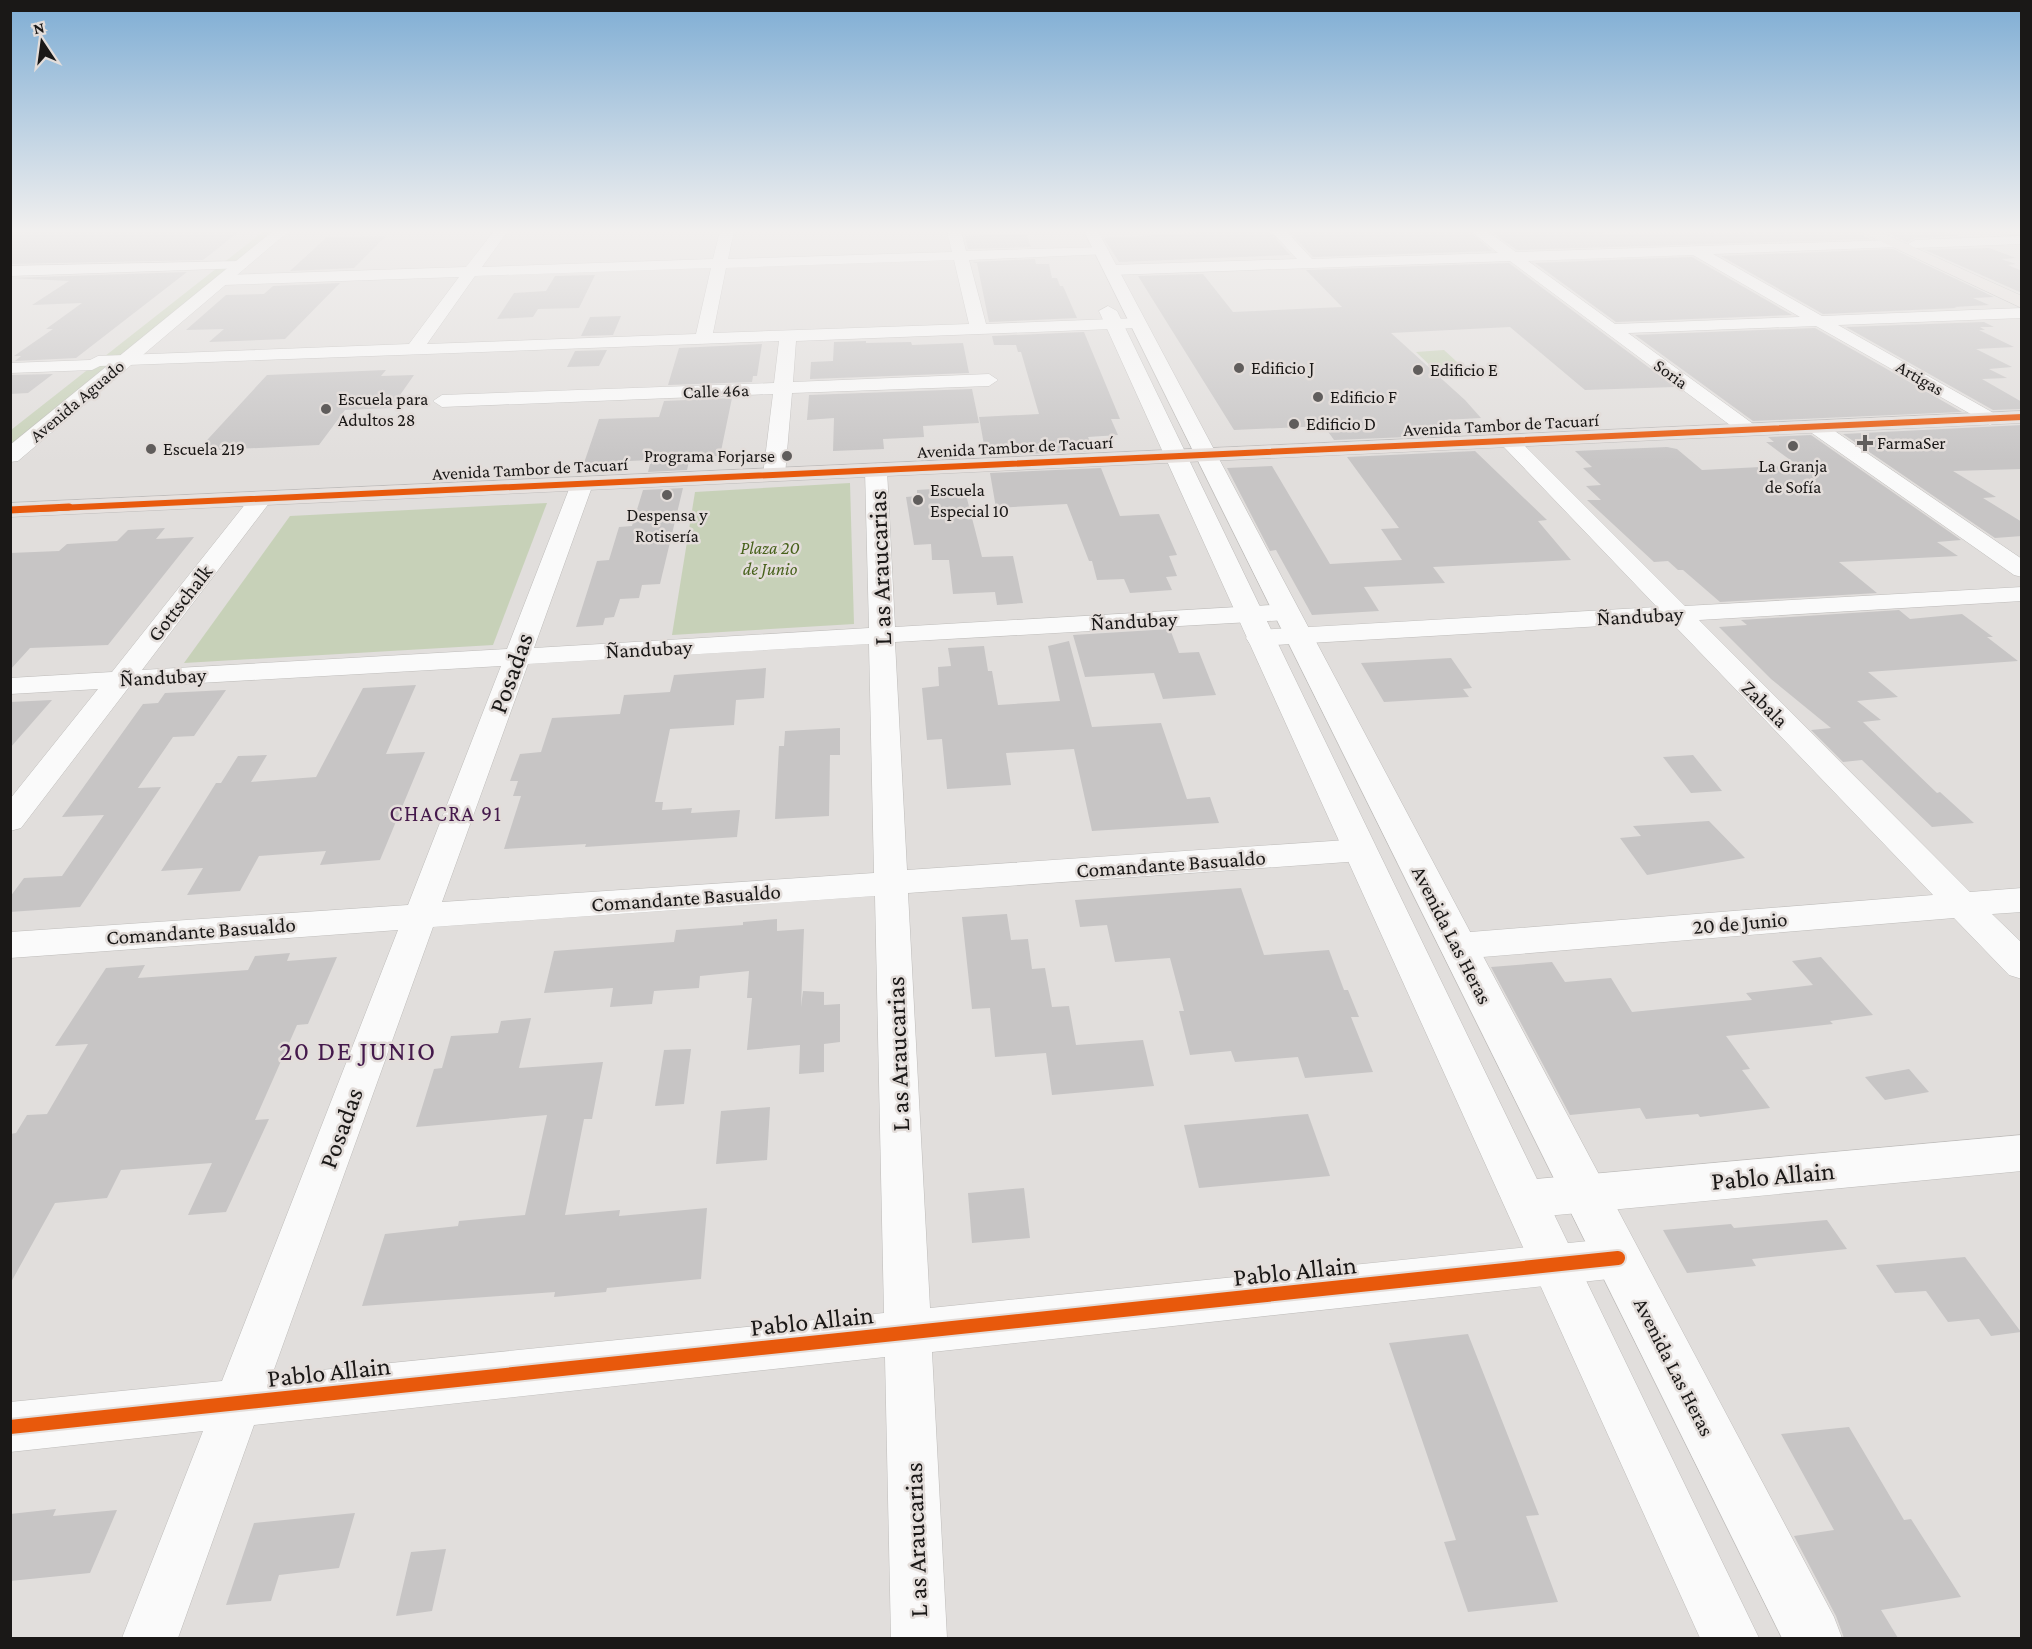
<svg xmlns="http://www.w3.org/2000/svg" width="2032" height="1649" font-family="'Crimson Pro',serif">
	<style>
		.green { fill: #c7d1b8 }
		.building { fill: #c7c5c5 }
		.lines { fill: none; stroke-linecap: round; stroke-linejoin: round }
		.street-casing { stroke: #bebcba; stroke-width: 1 }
		.secondary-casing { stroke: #bebcba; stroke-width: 1 }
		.primary-casing { stroke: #bebcbb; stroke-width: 1 }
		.street { fill: #fafafa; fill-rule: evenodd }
		.secondary { fill: #fafafa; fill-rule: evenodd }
		.primary { fill: #e7e1de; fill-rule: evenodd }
		.cycleway-far3-casing { stroke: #e3ddda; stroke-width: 8 }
		.cycleway-far2-casing { stroke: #e3ddda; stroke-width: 10 }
		.cycleway-far1-casing { stroke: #e3ddda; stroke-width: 15 }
		.cycleway-casing { stroke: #e3ddda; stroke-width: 18 }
		.cycleway-far3 { stroke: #e8590c; stroke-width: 6 }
		.cycleway-far2 { stroke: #e8590c; stroke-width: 7 }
		.cycleway-far1 { stroke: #e8590c; stroke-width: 11 }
		.cycleway { stroke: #e8590c; stroke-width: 14 }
		.poi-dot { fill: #605d5c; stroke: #e3ddda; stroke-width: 2 }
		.labels { text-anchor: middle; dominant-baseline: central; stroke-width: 5; stroke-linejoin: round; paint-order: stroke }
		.far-poi-label { font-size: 18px; fill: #1a1817; stroke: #e3ddda; text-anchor: start }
		.far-street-label { font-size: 18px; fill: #1a1817; stroke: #e3ddda }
		.far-park-label { font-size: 18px; font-style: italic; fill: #47611b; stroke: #e3ddda }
		.street-label { font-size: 21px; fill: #1a1817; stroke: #e3ddda }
		.neighbourhood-label { font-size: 22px; letter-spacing: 1.5px; fill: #44194c; stroke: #e3ddda }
		.near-street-label { font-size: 26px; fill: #1a1817; stroke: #e3ddda }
		.near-neighbourhood-label { font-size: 27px; letter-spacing: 1.5px; fill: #44194c; stroke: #e3ddda }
	</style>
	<rect width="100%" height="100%" fill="#e1dedc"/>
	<!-- green -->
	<g class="green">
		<path d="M264,231H277L11,450V430Z"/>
		<path d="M1444,350L1469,373L1440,375L1416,352Z"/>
		<path d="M850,483L854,624L672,635L695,492Z"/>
		<path d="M547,503L493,645L184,663L290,516Z"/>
	</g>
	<!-- building -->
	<g class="building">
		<path d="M10,231H240L203,260L10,264Z"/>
		<path d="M1195,231H1269L1290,255L1119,262L1104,238L1197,233Z"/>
		<path d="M1289,231H1469L1492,251L1313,257Z"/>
		<path d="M1491,231H1603V234L1857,231L1870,239L1517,250Z"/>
		<path d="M1883,231H1944L1958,236L1915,238L1907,242Z"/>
		<path d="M1026,234L1031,247L968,249L965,236Z"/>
		<path d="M386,236L354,268L290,271L327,237Z"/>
		<path d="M1989,248L2016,258L2001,259L2016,264L2008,265L2022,271V293L1925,250Z"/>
		<path d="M1893,249L1994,297L1973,298L1989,305L1954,307L1957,308L1823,314L1721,256Z"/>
		<path d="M1692,257L1792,315L1616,322L1535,263Z"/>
		<path d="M1035,259L1036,264H1049L1052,278H1057L1060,286H1063L1077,318L989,322L977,263L972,262Z"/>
		<path d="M1509,263L1675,387L1585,390L1510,327L1391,333L1465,400L1481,418L1444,420L1458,435L1334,440L1324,426L1234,430L1138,276L1203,274L1233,312L1342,307L1306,270Z"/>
		<path d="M187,272L76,358L15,361L21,356H14L53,329H46L82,303L32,305L69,281L10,278Z"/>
		<path d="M595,275L579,308L538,309L533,317L497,319L514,293L546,291L555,276Z"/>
		<path d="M340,283L285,339L209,342L224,329L186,330L226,295L264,294L273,286Z"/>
		<path d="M621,316L613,335L581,336L590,317Z"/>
		<path d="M1984,322L1994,327H1980L1985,330H1979L2014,347L1976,349L2012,367L1989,369L2007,378L1982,379L2022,402V409L1993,410L1846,327Z"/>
		<path d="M1815,328L1962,412L1753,421L1635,335Z"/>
		<path d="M1084,332L1120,419H1111L1118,435L1088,437L1094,451L986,456L979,417L1039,414L1021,352H1018L1016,345H994L992,336Z"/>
		<path d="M866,341V343L911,342L912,345L963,343L969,373L810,379L811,362L833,361L834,342Z"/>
		<path d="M762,344L757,376H753L752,382L668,385L679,348Z"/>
		<path d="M607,350L599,366L567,367L575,351Z"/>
		<path d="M386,370L381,376L414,375L391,408L345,410L319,445L197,451L267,375Z"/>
		<path d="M53,374L28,393L10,394V375Z"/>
		<path d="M972,389L979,423L923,426L924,437L883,439L884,449L833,451L834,418L807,420L809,395Z"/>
		<path d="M732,398L720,456L690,457L687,470L648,472L651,460L584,463L599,419L659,417L664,401Z"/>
		<path d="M2022,425V469L1953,471L1996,497L1983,498L2022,522V536L1995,538L1843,434Z"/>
		<path d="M1811,435L1961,540L1937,542L1958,556L1839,562L1877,593L1720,602L1683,570H1678L1668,561L1654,562L1587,500H1601L1586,486L1601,485L1583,468L1592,467L1575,451L1667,447L1677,449L1702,470L1797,465L1766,442H1774L1768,437Z"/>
		<path d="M1475,451L1547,520L1538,521L1571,560L1433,567L1445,583L1364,587L1379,611L1312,615L1276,550L1270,551L1227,468L1272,466L1330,564L1402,560L1381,529L1399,528L1347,457Z"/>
		<path d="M1101,468L1120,516L1159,514L1177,555L1169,556L1177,576L1166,577L1172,590L1130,593L1124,579L1097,580L1092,561H1089L1067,504L996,508L990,473Z"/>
		<path d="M964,487L982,557L1013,556L1023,603L997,605L995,592L953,594L949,560H932L931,544L914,545L906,497L917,496V490Z"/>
		<path d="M683,488L660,584L642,585L639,598L620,599L614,617L605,618L603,625L576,627L597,561L609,560L619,527L632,526L643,490Z"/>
		<path d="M165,528L156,539L194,537L108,645L30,648L10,670V553L59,551L67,544L117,541L128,530Z"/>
		<path d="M1899,610L1910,619L1962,614L1993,637H1987L2018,661L1868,672L1898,697L1857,701L1881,720L1863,722L1937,793L1940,792L1974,823L1932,827L1862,760L1843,762L1811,730L1831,728L1771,679L1719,627L1747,625L1741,620Z"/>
		<path d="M1170,629L1179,653L1199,652L1216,695L1163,699L1154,673L1085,677L1073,635Z"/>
		<path d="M1069,641L1092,727L1161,723L1187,799L1210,797L1219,823L1092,831L1074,749L1006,753L1011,785L947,789L942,739L927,740L922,688L939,686L938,667L951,666L948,648L984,646L988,671H992L998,705L1060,701L1048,646Z"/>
		<path d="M1451,658L1472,688L1463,689L1469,697L1384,702L1361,663Z"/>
		<path d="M766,668L764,698L736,700L734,725L670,729L655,802H663L662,810L692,808L691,813L740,810L737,837L585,847L586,844L504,849L521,796H513L518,781H510L520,754L541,752L552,718L620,714L624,695L670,692L674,675Z"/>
		<path d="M416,685L386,754L425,752L380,860L320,865L326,851L259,856L240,891L187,895L203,868L161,871L216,783H221L238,756L267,755L251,782L316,777L363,688Z"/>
		<path d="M226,690L194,736L173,737L138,788L161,787L80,907L10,912V897L24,878L62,876L104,815L62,817L143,704L158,703L165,693Z"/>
		<path d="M52,700L10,748V702Z"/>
		<path d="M840,728V755H830L829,816L775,819L779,746H784L785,731Z"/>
		<path d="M1693,755L1722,791L1691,793L1663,757Z"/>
		<path d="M1709,821L1745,858L1647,875L1620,838L1641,836L1633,826Z"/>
		<path d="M1241,888L1264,955L1329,950L1344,990H1348L1359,1017H1351L1373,1072L1305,1078L1298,1057L1235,1062L1231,1051L1190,1055L1179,1011H1184L1170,958L1115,962L1107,925L1080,927L1075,900Z"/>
		<path d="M1007,914L1011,940L1028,939L1032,969L1045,968L1052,1007L1069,1006L1076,1045L1143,1040L1154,1086L1052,1095L1046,1053L995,1057L990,1008L972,1009L962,917Z"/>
		<path d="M777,919V931L804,929L801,1007L803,991L824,992V1005L840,1004V1042L824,1044V1072L799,1074L800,1045L747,1050L752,998H747L749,971L700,976L699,988L654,991L652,1004L610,1007L613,988L544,993L554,951L674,942L676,930L743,925V922Z"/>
		<path d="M290,953L287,961L337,957L308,1024L297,1025L255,1120L269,1119L226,1212L188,1215L212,1163L121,1170L107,1198L55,1203L10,1284V1134L16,1133L27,1115L47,1114L88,1044L55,1046L106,968L145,965L138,978L248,970L255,956Z"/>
		<path d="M1821,957L1873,1015L1830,1021L1833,1024L1726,1036L1750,1069L1742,1070L1770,1108L1700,1117L1698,1114L1646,1119L1640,1108L1570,1115L1491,967L1552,962L1565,982L1611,978L1632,1012L1752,1000L1746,993L1813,985L1792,961Z"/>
		<path d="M531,1018L519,1068L603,1062L592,1119H584L565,1215L620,1210L619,1216L707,1208L701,1279L607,1288L606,1292L554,1297L555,1292L362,1306L385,1234L458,1226L459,1221L525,1215L547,1115L416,1127L434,1069L442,1068L451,1036L498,1033L501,1021Z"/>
		<path d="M691,1049L684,1104L655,1106L664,1050Z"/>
		<path d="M1909,1069L1929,1092L1885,1100L1865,1077Z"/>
		<path d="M770,1107L767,1160L716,1164L721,1111Z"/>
		<path d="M1308,1114L1330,1176L1199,1188L1184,1125Z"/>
		<path d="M1024,1188L1030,1238L972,1243L968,1193Z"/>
		<path d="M1827,1220L1847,1249L1752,1259L1756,1266L1687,1273L1663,1230L1731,1224L1734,1228Z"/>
		<path d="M1965,1257L2021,1332L1991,1336L1979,1319L1948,1322L1926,1291L1895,1293L1876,1265Z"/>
		<path d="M1468,1334L1539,1515L1526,1516L1558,1602L1468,1612L1444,1542L1456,1540L1389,1343Z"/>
		<path d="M1849,1427L1904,1520L1911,1519L1961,1597L1881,1610L1898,1638H1844L1836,1616L1794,1536L1834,1530L1781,1434Z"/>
		<path d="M56,1509L53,1516L117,1510L90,1573L10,1581V1514Z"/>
		<path d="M355,1513L339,1568L279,1575L271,1601L226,1605L254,1523Z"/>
		<path d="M446,1549L432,1611L396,1616L411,1552Z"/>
	</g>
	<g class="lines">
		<!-- street casing -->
		<g class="street-casing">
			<g id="street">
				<path d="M494,231H508L482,267L713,259L720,231H734L728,259L952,252L947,231H961L966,251L1102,247L1109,251L1107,254L969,260L986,324L1138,318L1146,323L1138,328L796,341L793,382L989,374L998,380L989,386L792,393L785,475L781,479H767L763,475L773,394L442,407L433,401L442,395L774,383L779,341L100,366L92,370L10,373V363L90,360L98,356L409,344L459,277L223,285L215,280L223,275L466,267ZM954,260L969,324L713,333L726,268ZM711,268L696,334L427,344L475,276Z"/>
				<path d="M1271,231H1286L1312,259L1498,253L1471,231H1487L1516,252L1894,240L1901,244L1899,247L1713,254L1822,316L2022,308V318L1838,325L1997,415L2000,419L1990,425L1816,326L1628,333L1756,426L1759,430L1756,434H1742L1510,261L1112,275L1104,270L1112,265L1297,259ZM1693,255L1800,317L1615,324L1528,261Z"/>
				<path d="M2022,236V244L1915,248L1908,244L1915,240Z"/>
				<path d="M241,261L248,265L246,268L10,276V266Z"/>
				<path d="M1816,421L1823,423L2022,559V577L2014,575L1809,431L1806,427L1809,423Z"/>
				<path d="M1509,435L1516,437L1685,606L2022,587V601L1699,620L1970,892L2022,888V912L1992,914L2022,943V979L2009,975L1954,918L1458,959L1446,955L1440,946L1446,937L1458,933L1933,895L1671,622L1259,646L1250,644L1246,638L1250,632L1259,630L1657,607L1502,445L1499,441L1502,437Z"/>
				<path d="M876,464L883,466L887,470L895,627L1287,604L1296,607L1300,612L1296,617L1287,620L895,642L907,870L1361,839L1372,842L1377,850L1372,858L1361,861L908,893L930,1308L1618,1238L1634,1244L1640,1258L1634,1272L1618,1278L932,1352L947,1638H891L885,1357L254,1425L178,1638H122L203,1431L10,1452V1402L222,1381L398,930L10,958V932L408,905L501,666L129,687L21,828L10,831V799L98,689L10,694V678L112,672L254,493H270L273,498L142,670L507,649L571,484L574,479H590L593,484L534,648L869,628L865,470L869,466ZM869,644L874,873L442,902L528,664ZM875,896L884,1313L272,1375L433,927Z"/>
				<path d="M2022,1135V1171L1525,1218L1510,1212L1504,1199L1510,1186L1525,1180Z"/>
			</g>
		</g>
		<!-- secondary casing -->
		<g class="secondary-casing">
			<g id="secondary">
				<path d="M273,231H289L18,461L10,462V445Z"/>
				<path d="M1084,231H1098L1834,1617L1842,1638H1782Z"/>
				<path d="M1108,306L1117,311L1759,1638H1700L1099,311Z"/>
			</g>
		</g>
		<!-- primary casing -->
		<g class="primary-casing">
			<g id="primary">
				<path d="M1859,231H1878L2022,296V308Z"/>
				<path d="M2022,411V423L10,517V503Z"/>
			</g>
		</g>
		<!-- street -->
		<use href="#street" class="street"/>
		<!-- secondary -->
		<use href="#secondary" class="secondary"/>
		<!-- primary -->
		<use href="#primary" class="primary"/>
		<!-- cycleway-far3 casing -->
		<g class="cycleway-far3-casing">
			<path id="cycleway-far3" d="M37,509L2022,417"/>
		</g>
		<!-- cycleway-far2 casing -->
		<g class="cycleway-far2-casing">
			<path id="cycleway-far2" d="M10,510L69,507"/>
		</g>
		<!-- cycleway-far1 casing -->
		<g class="cycleway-far1-casing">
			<path id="cycleway-far1" d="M1607,1259L1618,1258"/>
		</g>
		<!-- cycleway casing -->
		<g class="cycleway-casing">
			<path id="cycleway" d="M10,1427L1618,1258"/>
		</g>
		<!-- cycleway-far3 -->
		<use href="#cycleway-far3" class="cycleway-far3"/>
		<!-- cycleway-far2 -->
		<use href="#cycleway-far2" class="cycleway-far2"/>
		<!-- cycleway-far1 -->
		<use href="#cycleway-far1" class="cycleway-far1"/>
		<!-- cycleway -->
		<use href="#cycleway" class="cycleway"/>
	</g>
	<!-- sky -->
	<linearGradient id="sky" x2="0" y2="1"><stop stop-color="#7eadd4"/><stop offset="0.5" stop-color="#f2f0ef"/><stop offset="1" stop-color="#f2f0ef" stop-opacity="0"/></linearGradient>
	<rect width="2032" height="462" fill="url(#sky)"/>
	<!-- markers -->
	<g class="poi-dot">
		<circle cx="1239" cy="368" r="6"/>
		<circle cx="1418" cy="370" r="6"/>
		<circle cx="1318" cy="397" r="6"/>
		<circle cx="326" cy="409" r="6"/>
		<circle cx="1294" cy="424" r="6"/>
		<path d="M1862 434h6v6h6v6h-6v6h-6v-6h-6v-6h6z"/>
		<circle cx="1793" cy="446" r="6"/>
		<circle cx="151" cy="449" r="6"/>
		<circle cx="787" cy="456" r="6"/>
		<circle cx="667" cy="495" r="6"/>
		<circle cx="918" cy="500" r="6"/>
	</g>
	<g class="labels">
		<!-- far-poi labels -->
		<g class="far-poi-label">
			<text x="1251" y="368">Edificio J</text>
			<text x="1430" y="370">Edificio E</text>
			<text x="1330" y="397">Edificio F</text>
			<text x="338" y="399">Escuela para<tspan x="338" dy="21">Adultos 28</tspan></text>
			<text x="1306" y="424">Edificio D</text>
			<text x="1877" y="443">FarmaSer</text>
			<text x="163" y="449">Escuela 219</text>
			<text x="775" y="456" text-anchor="end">Programa Forjarse</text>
			<text x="1793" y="466" text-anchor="middle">La Granja<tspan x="1793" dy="21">de Sofía</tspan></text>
			<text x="930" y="490">Escuela<tspan x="930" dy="21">Especial 10</tspan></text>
			<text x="667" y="515" text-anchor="middle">Despensa y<tspan x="667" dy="21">Rotisería</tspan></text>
		</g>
		<!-- far-street labels -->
		<g class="far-street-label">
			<text transform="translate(1671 374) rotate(36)">Soria</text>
			<text transform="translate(1920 378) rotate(30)">Artigas</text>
			<text transform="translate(716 391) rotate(-2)">Calle 46a</text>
			<text transform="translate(77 401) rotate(-40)">Avenida Aguado</text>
			<text transform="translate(1501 425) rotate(-3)">Avenida Tambor de Tacuarí</text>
			<text transform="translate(1015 447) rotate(-3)">Avenida Tambor de Tacuarí</text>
			<text transform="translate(530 469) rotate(-3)">Avenida Tambor de Tacuarí</text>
		</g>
		<!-- far-park labels -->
		<g class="far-park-label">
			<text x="770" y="548">Plaza 20<tspan x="770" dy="21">de Junio</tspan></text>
		</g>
		<!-- street labels -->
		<g class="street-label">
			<text transform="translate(180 603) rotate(-52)">Gottschalk</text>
			<text transform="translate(1640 616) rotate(-3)">Ñandubay</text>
			<text transform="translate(1134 621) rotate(-3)">Ñandubay</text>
			<text transform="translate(649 649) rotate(-3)">Ñandubay</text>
			<text transform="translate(163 677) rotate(-3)">Ñandubay</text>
			<text transform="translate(1765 704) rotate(45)">Zabala</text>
			<text transform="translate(1171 864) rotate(-4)">Comandante Basualdo</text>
			<text transform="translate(686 898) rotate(-4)">Comandante Basualdo</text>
			<text transform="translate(1740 923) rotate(-5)">20 de Junio</text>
			<text transform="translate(201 931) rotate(-4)">Comandante Basualdo</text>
			<text transform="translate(1452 935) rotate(63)">Avenida Las Heras</text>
			<text transform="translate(1674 1367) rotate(63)">Avenida Las Heras</text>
		</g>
		<!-- neighbourhood labels -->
		<g class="neighbourhood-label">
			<text x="446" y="813">CHACRA 91</text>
		</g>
		<!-- near-street labels -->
		<g class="near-street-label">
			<text transform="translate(880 568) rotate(-92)">L as Araucarias</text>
			<text transform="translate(511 673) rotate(-70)">Posadas</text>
			<text transform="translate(898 1054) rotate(-92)">L as Araucarias</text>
			<text transform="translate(341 1128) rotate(-70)">Posadas</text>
			<text transform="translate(1773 1176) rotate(-5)">Pablo Allain</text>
			<text transform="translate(1295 1271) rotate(-6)">Pablo Allain</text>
			<text transform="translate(812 1321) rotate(-6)">Pablo Allain</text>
			<text transform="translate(329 1372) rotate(-6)">Pablo Allain</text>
			<text transform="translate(916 1540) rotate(-92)">L as Araucarias</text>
		</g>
		<!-- near-neighbourhood labels -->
		<g class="near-neighbourhood-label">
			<text x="358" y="1051">20 DE JUNIO</text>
		</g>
	</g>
	<!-- border -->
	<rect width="2032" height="1649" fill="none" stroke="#1a1817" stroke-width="24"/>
	<!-- north arrow -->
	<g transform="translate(42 42) rotate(347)" stroke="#e3ddda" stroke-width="4.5" paint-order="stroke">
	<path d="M0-4.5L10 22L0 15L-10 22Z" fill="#1a1817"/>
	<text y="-9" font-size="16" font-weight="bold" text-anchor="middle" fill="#1a1817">N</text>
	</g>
</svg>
